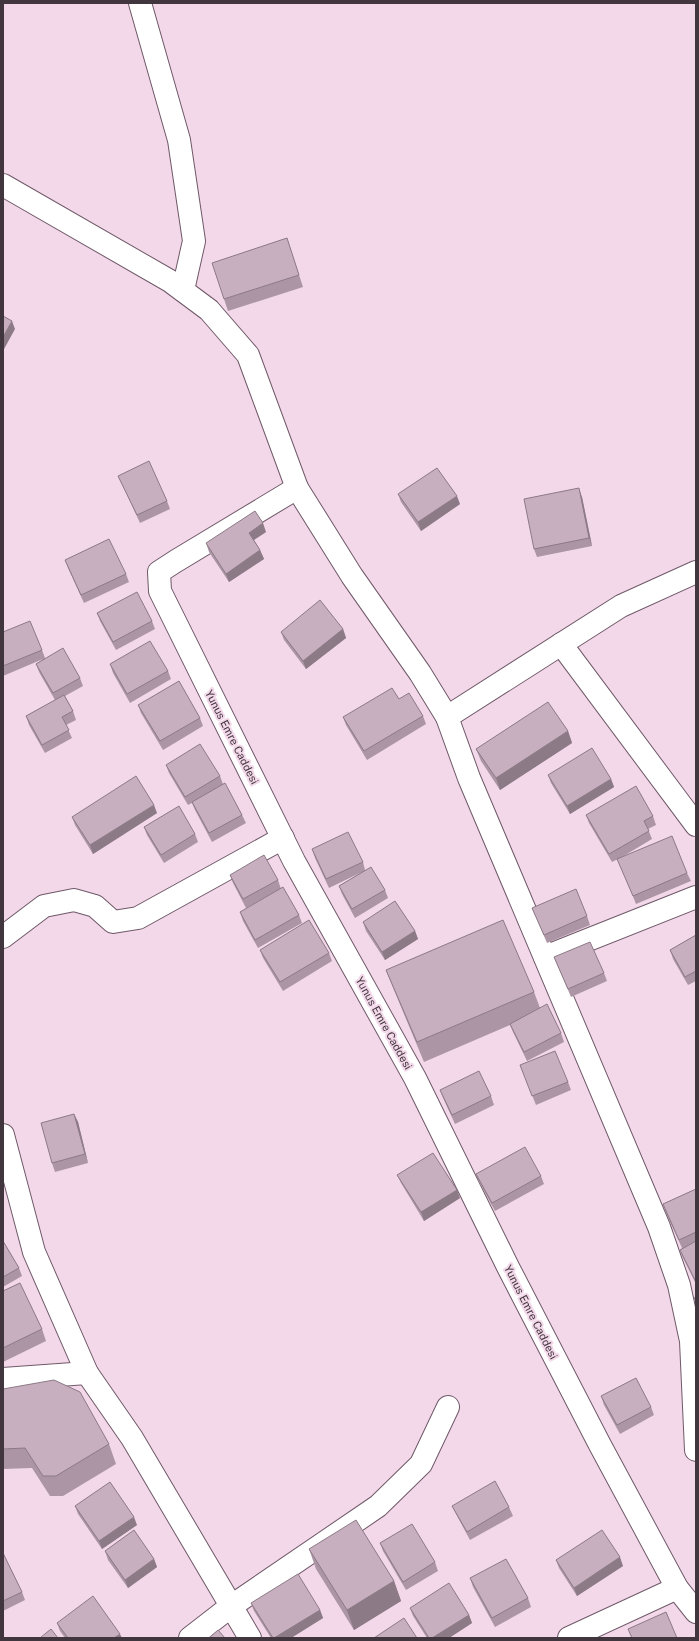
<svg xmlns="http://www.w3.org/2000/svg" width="699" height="1641" font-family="'Public Sans',sans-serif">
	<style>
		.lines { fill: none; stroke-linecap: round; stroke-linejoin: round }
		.minor-casing { stroke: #6f5968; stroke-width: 24 }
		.tertiary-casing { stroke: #6f5968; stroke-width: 24 }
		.minor { stroke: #fff; stroke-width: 22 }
		.tertiary { stroke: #fff; stroke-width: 22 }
		.wall { fill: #ac96a5 }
		.shaded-wall { fill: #8c7a86 }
		.building { fill: #c8afc0; stroke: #8c7a86 }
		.labels { text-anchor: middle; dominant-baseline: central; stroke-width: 4; stroke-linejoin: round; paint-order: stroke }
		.street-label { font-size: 11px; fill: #41363d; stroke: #f3d8ea }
	</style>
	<rect width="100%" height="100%" fill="#f3d8ea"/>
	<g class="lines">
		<!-- minor casing -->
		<g class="minor-casing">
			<g id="minor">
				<path d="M140,3L179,140L194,241L183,290"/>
				<path d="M561,644L696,825"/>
				<path d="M447,717L621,606L696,572"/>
				<path d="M3,937L44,906L74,900L95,906L113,922L138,918L283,838"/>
				<path d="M545,957L696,897"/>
				<path d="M3,1135L34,1252L87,1373L132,1438L250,1638"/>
				<path d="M3,1379L87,1373"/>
				<path d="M190,1638L230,1607L378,1506L421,1464L448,1407"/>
				<path d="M569,1638L677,1588"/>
			</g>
		</g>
		<!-- tertiary casing -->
		<g class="tertiary-casing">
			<g id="tertiary">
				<path d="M3,185L170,281L209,310L248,355L297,488L352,576L420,673L447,717L469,778L659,1227L679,1285L691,1341L696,1450"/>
				<path d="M297,488L176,561L159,572L160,591L294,861L415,1078L508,1267L600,1445L677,1588L696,1612"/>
			</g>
		</g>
		<!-- minor -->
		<use href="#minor" class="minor"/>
		<!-- tertiary -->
		<use href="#tertiary" class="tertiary"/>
	</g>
	<!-- wall -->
	<g class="wall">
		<path d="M287,238L303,287L228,311L224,299Z"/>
		<path d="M118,476L167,501L170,509L140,523L122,484Z"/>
		<path d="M398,494L460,504L421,531L401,502Z"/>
		<path d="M582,497L592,546L537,557L534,549Z"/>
		<path d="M266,532L254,540L260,550L264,559L229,582L209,552L206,543Z"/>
		<path d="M65,560L126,574L129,582L84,603L68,568Z"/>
		<path d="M97,613L152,621L155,629L116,650L100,621Z"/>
		<path d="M343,629L346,638L306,669L284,640L281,632Z"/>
		<path d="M3,632L42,650L45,658L80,678L83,686L65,696L73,711L76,720L66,725L72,738L45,753L29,725L26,716L55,700L39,672L36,664L43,659L3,676Z"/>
		<path d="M110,664L168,671L171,679L130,703L113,673Z"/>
		<path d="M399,699L423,716L426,724L367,760L346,725L343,717Z"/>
		<path d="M138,705L200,718L203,726L163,750L141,713Z"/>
		<path d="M568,731L572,743L500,790L481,761L476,749Z"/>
		<path d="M166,765L220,776L223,784L242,815L246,823L212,842L195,810L192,803L188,805L169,773Z"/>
		<path d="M548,775L611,779L614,787L570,814L551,783Z"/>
		<path d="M157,813L93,854L75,825L72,817Z"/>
		<path d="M586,815L653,816L656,825L648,829L652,839L622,857L687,873L691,881L636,904L618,859L612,862L589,823Z"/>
		<path d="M144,827L195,834L198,842L164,863L147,835Z"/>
		<path d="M312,849L363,862L365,870L385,890L388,898L355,918L342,894L339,886L362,872L329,888L315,858Z"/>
		<path d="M230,875L278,880L281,889L299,915L302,923L258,948L243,921L240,912L278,890L246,908L233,883Z"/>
		<path d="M532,908L587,916L590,925L547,943Z"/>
		<path d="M363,922L415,931L418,939L385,960L366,931Z"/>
		<path d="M696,935V981L688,985L673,959L670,950Z"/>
		<path d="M260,950L329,953L332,961L283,991L263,958Z"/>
		<path d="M554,957L604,973L607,981L571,997Z"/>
		<path d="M386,970L534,992L540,1008L561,1033L564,1042L527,1061L513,1032L510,1025L424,1062L394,990Z"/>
		<path d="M520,1065L568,1082L571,1090L536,1105Z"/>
		<path d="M440,1090L491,1096L494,1105L455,1124L443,1098Z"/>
		<path d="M74,1114L78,1122L88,1163L55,1172L52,1163Z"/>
		<path d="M476,1174L541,1176L544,1184L495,1211L479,1182Z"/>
		<path d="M397,1175L460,1198L424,1221L401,1183Z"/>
		<path d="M696,1189V1284L683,1258L680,1250L682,1248L666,1213L663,1204Z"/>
		<path d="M3,1241L19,1268L22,1276L3,1287Z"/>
		<path d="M3,1291L42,1329L46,1341L3,1362Z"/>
		<path d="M3,1389L109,1444L116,1464L63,1496H50L32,1468L3,1469Z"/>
		<path d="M601,1396L651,1407L654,1415L620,1434L604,1405Z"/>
		<path d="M75,1506L137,1525L102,1549L78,1514Z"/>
		<path d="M452,1506L509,1507L513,1516L470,1540L456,1514Z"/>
		<path d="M380,1543L435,1562L438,1571L406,1590L383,1551Z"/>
		<path d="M309,1549L394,1581L401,1601L354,1630L316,1569Z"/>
		<path d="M105,1551L154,1559L157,1567L128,1588L108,1560Z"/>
		<path d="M3,1553L22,1592L25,1600L3,1611Z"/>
		<path d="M556,1560L623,1566L577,1596L559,1568Z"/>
		<path d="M470,1578L528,1598L531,1607L495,1627L473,1587Z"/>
		<path d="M251,1603L320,1610L323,1618L291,1638H271L254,1611Z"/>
		<path d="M410,1608L469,1615L472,1623L449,1638H427L413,1616Z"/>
		<path d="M57,1623L122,1638H65L60,1631Z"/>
	</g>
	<!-- shaded-wall -->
	<g class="shaded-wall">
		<path d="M12,321L15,329L3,351V337Z"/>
		<path d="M579,488L582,497L592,546L589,538Z"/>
		<path d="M457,496L460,504L421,531L418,522Z"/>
		<path d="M263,523L266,532L252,541L249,533Z"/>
		<path d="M260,550L264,559L229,582L226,574Z"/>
		<path d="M343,629L346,638L306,669L303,661Z"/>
		<path d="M568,731L572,743L500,790L496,778Z"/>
		<path d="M611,779L614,787L570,814L567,806Z"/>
		<path d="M154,805L157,813L93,854L90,845Z"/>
		<path d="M415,931L418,939L385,960L382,952Z"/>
		<path d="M74,1114L78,1122L88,1163L85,1154Z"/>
		<path d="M457,1190L460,1198L424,1221L421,1212Z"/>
		<path d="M134,1517L137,1525L102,1549L99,1541Z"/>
		<path d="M620,1557L623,1566L577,1596L574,1588Z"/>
		<path d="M154,1559L157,1567L128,1588L125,1580Z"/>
		<path d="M394,1581L401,1601L354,1630L347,1610Z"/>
		<path d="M320,1610L323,1618L291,1638H274Z"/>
		<path d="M469,1615L472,1623L449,1638H432Z"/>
		<path d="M120,1634L122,1638H114Z"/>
	</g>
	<!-- building -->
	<g class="building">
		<path d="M287,238L299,275L224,299L212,263Z"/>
		<path d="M3,316L12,321L3,337Z"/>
		<path d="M149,461L167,501L137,515L118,476Z"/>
		<path d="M437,468L457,496L418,522L398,494Z"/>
		<path d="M579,488L589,538L534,549L524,499Z"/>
		<path d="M255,511L263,523L249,533L260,550L226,574L206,543Z"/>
		<path d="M109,539L126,574L81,595L65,560Z"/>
		<path d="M137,592L152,621L113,642L97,613Z"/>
		<path d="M320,600L343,629L303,661L281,632Z"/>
		<path d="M30,621L42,650L3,666V632Z"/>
		<path d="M150,641L168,671L127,694L110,664Z"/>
		<path d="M63,648L80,678L53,693L36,664Z"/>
		<path d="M179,681L200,718L160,741L138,705Z"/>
		<path d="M392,688L399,699L409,693L423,716L364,751L343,717Z"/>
		<path d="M64,695L73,711L62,717L69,730L42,745L26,716Z"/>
		<path d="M548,702L568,731L496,778L476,749Z"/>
		<path d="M200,744L220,776L185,797L166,765Z"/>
		<path d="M592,748L611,779L567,806L548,775Z"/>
		<path d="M136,776L154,805L90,845L72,817Z"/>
		<path d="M225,783L242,815L209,833L192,802Z"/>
		<path d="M636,786L653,816L644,821L649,831L609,854L586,815Z"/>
		<path d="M179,806L195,834L161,855L144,827Z"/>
		<path d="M348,832L363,862L326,879L312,849Z"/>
		<path d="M672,836L687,873L633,896L617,859Z"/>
		<path d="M264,855L278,880L243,899L230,875Z"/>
		<path d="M371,867L385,890L352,909L339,886Z"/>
		<path d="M283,887L299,915L255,940L240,912Z"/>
		<path d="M576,889L587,916L544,935L532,908Z"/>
		<path d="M395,901L415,931L382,952L363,922Z"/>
		<path d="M309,920L329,953L280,982L260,950Z"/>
		<path d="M503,920L534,992L417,1042L386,970Z"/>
		<path d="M696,935V971L685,977L670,950Z"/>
		<path d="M590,942L604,973L568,989L554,957Z"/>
		<path d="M547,1004L561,1033L524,1052L510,1024Z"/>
		<path d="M555,1051L568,1082L532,1096L520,1065Z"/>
		<path d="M479,1071L491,1096L452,1115L440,1090Z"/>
		<path d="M74,1114L85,1154L52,1163L41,1123Z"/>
		<path d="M525,1147L541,1176L492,1203L476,1174Z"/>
		<path d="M433,1153L457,1190L421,1212L397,1175Z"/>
		<path d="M696,1189V1232L679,1240L663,1204Z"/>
		<path d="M3,1241L19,1268L3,1277Z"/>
		<path d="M696,1241V1282L680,1250Z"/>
		<path d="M20,1283L42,1329L3,1348V1291Z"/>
		<path d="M696,1297V1302L694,1298Z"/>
		<path d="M636,1378L651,1407L617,1425L601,1396Z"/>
		<path d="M54,1380L80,1392L109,1444L56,1476H43L25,1448L3,1449V1389Z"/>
		<path d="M495,1481L509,1507L467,1532L452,1506Z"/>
		<path d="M110,1482L134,1517L99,1541L75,1506Z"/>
		<path d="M356,1520L394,1581L347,1610L309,1549Z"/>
		<path d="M412,1524L435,1562L403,1582L380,1543Z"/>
		<path d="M134,1530L154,1559L125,1580L105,1551Z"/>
		<path d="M602,1530L620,1557L574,1588L556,1560Z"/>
		<path d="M3,1553L22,1592L3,1601Z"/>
		<path d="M506,1559L528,1598L492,1618L470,1578Z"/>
		<path d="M298,1574L320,1610L274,1638H273L251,1603Z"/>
		<path d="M449,1583L469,1615L432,1638H429L410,1608Z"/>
		<path d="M93,1596L120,1634L114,1638H68L57,1623Z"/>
		<path d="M666,1612L677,1638H632L628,1629Z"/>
		<path d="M404,1618L417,1638H374Z"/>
		<path d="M51,1629L58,1638H40Z"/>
		<path d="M218,1630L225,1638H209Z"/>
	</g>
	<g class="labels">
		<!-- street labels -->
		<g class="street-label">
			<text transform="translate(232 737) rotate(63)">Yunus Emre Caddesi</text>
			<text transform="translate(384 1023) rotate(61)">Yunus Emre Caddesi</text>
			<text transform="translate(531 1312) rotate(63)">Yunus Emre Caddesi</text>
		</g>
	</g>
	<!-- border -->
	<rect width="699" height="1641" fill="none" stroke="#41363d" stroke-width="8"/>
</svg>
